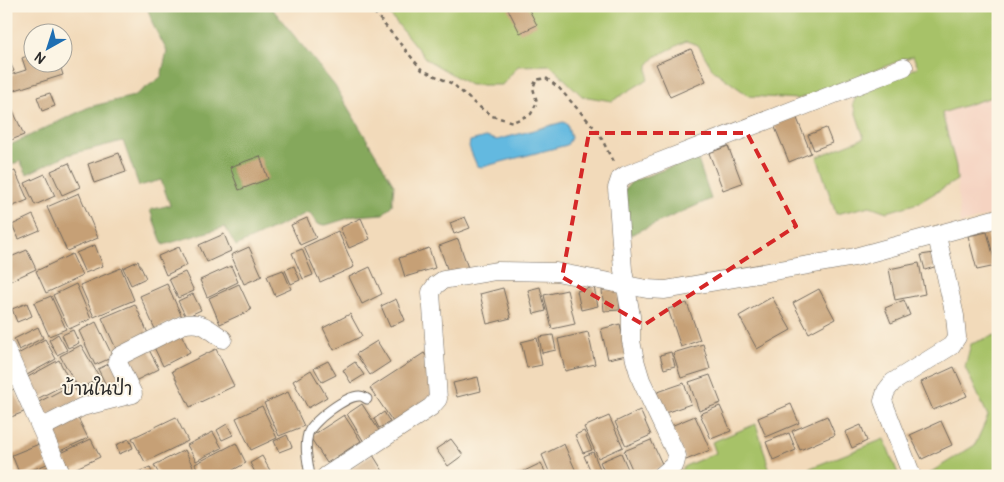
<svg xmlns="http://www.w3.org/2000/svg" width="1004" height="482" font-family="Pangolin,'Playpen Sans Thai',sans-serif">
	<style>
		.built { fill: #f5d3c1 }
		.green { fill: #a7c268; stroke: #69764a }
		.forest { fill: #85a85c; stroke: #586a44 }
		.water { fill: #63b9e0; stroke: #477286 }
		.building { fill: #c6a076 }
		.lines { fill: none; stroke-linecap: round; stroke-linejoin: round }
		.service-casing { stroke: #71685d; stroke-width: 11 }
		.minor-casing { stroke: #71685d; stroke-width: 19 }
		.path { stroke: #71685d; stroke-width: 2.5; stroke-dasharray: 4 4; stroke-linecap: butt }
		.service { stroke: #fff; stroke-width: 9 }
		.minor { stroke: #fff; stroke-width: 18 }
		.marked { fill: none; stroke: #d62828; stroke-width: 4; stroke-dasharray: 10 6; stroke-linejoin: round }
		.labels { text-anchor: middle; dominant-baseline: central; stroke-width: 4; stroke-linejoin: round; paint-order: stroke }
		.quarter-label { font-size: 18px; fill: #2b2b2b; stroke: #fcf5e5 }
	</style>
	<rect width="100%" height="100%" fill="#fcf5e5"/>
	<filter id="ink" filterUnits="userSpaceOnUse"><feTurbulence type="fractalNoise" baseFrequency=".02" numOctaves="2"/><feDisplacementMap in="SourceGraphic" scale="10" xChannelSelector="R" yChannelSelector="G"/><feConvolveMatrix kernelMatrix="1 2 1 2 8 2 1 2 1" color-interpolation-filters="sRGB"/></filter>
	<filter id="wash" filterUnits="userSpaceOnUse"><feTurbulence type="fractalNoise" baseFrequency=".0096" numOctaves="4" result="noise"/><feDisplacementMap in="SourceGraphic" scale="20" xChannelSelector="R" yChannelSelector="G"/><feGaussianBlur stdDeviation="1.12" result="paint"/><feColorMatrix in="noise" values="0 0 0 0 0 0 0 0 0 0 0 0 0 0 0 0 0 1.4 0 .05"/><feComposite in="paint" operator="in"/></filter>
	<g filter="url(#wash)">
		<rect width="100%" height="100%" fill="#f2daba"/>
		<!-- built -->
		<path class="built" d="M998,95V213L960,224L956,166L942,112Z"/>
		<!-- green -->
		<g class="green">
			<path d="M383,6H998V95L942,113L956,166L957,180L918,203L887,212L870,206L836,214L817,157L864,138L853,104L858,92L918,67L913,56L798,99L749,96L713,70L698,45L686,41L655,57L648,65V79L612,101L582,96L550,65L518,66L502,85H470L426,59Z"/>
			<path d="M998,334V476H929L931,472L975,445L988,416L965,367L971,344Z"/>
			<path d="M756,424L770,471L782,476H674L685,466L716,453L712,442Z"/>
			<path d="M884,439L899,476H790Z"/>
		</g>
		<!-- forest -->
		<g class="forest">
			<path d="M147,6H270L335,86L394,185L392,205L383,214L355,216L326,225L317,224L309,212L236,246L225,227L163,245L150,210L170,205L161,180L139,186L123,141L67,155L27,174L20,161L6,167V147L89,107L134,96L161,77L167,51L153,25Z"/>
			<path d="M697,157L711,199L630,235L624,191L631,182Z"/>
		</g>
		<!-- water -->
		<path class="water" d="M563,122L567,124L571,138L567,145L482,167L477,166L469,147L470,141L486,137L497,140Z"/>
		<g id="blocks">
			<!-- building -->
			<g class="building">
				<path d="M514,6H527L537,25L520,33L508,9Z"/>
				<path d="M691,49L706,81L670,97L656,64Z"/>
				<path d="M6,54L14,71L6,75Z"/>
				<path d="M32,54V62H59L63,75L12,91L7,76L26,70L22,58Z"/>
				<path d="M50,93L55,106L42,111L37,97Z"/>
				<path d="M10,104L24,135L6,142V106Z"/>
				<path d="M796,116L811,153L789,162L774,125Z"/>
				<path d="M826,128L832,143L814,150L808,135Z"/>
				<path d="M728,146L742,183L723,190L709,153Z"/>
				<path d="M119,153L126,172L94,183L88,164Z"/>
				<path d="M260,156L268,179L239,190L230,167Z"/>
				<path d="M69,163L80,187L62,195L51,171Z"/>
				<path d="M15,171L28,200L6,209V174Z"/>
				<path d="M45,174L55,196L35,205L25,183Z"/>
				<path d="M79,193L98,238L67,251L47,207Z"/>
				<path d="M33,215L40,230L19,239L12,225Z"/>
				<path d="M465,217L470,228L454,234L450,223Z"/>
				<path d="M307,218L316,238L300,245L291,225Z"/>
				<path d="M361,218L370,239L349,248L340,228Z"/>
				<path d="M338,231L354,267L320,282L304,247Z"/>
				<path d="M987,232L996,266L977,270L968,236Z"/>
				<path d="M224,234L231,251L207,262L199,245Z"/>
				<path d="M458,239L468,268L449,274L439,246Z"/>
				<path d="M95,245L103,266L85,273L76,253Z"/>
				<path d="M179,247L187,265L166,275L158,256Z"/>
				<path d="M249,247L262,276L244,284L231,255Z"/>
				<path d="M429,248L435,268L405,277L399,258Z"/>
				<path d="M302,249L313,275L303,279L292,253Z"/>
				<path d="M27,250L36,269L8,282L6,279V259Z"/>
				<path d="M934,253L937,266L925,270L921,255Z"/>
				<path d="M72,254L82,276L46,293L36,271Z"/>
				<path d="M138,261L146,278L131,285L123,268Z"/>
				<path d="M919,263L925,294L895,300L889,269Z"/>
				<path d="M231,266L238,282L207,297L200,280Z"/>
				<path d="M294,266L300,280L291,284L285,270Z"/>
				<path d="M370,267L382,294L362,304L349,277Z"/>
				<path d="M121,268L134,300L94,317L80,285Z"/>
				<path d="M283,270L291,289L275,296L267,276Z"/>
				<path d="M185,272L194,291L178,298L169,279Z"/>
				<path d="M76,284L91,319L69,329L53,295Z"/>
				<path d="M167,284L182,317L155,329L140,296Z"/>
				<path d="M239,284L251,310L220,324L209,298Z"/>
				<path d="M540,287L546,311L534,314L528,290Z"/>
				<path d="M594,287L598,306L581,310L577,291Z"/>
				<path d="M503,288L511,318L487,324L480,294Z"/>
				<path d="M618,288L620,310L604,311L602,290Z"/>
				<path d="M819,289L835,319L809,333L793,303Z"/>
				<path d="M567,290L575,324L552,329L544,295Z"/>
				<path d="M193,294L201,310L186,317L178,301Z"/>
				<path d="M51,296L66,329L49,336L34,303Z"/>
				<path d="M772,297L791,330L757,349L739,316Z"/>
				<path d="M396,299L405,320L390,327L381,306Z"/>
				<path d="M904,300L910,315L891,323L885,308Z"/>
				<path d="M27,303L32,316L17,322L12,309Z"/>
				<path d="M687,303L700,340L681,347L668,309Z"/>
				<path d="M135,304L150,338L118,353L102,318Z"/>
				<path d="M350,314L362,336L334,350L323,328Z"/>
				<path d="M96,322L113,357L95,365L79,331Z"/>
				<path d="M620,324L627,355L608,359L601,329Z"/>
				<path d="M38,327L43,338L19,350L14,339Z"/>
				<path d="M73,330L79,343L68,348L62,335Z"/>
				<path d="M179,330L190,352L163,366L152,343Z"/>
				<path d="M588,332L595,364L565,371L558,339Z"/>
				<path d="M58,334L67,350L57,355L49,340Z"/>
				<path d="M553,335L556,350L542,353L539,337Z"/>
				<path d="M537,338L542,365L527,368L521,342Z"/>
				<path d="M45,339L56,359L27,375L16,355Z"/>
				<path d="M377,341L390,362L370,375L356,354Z"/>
				<path d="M703,344L710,369L681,378L673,353Z"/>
				<path d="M81,345L100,378L79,389L60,356Z"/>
				<path d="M147,346L159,369L133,382L122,358Z"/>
				<path d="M216,349L234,386L190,407L172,371Z"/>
				<path d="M671,352L675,366L664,369L660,355Z"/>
				<path d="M424,353L429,360L432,400L395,425L370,388Z"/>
				<path d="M59,360L70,382L37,399L26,378Z"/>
				<path d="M328,361L336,375L322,382L314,368Z"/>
				<path d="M113,362L123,382L108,389L98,369Z"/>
				<path d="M355,362L364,375L351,383L343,370Z"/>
				<path d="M954,367L967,396L933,410L921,382Z"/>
				<path d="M311,370L327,397L308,408L293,381Z"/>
				<path d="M710,375L721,403L699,411L689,382Z"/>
				<path d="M478,377L481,391L457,397L453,383Z"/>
				<path d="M100,380L105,390L89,398L84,388Z"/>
				<path d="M684,383L691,404L662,414L655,393Z"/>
				<path d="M73,384L80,398L44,417L37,403Z"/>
				<path d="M14,389L24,412L6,419V393Z"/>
				<path d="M288,392L304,426L279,436L264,403Z"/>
				<path d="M362,404L380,432L364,442L347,414Z"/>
				<path d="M791,404L799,423L766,437L758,418Z"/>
				<path d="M262,406L277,438L251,450L236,418Z"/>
				<path d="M720,406L731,431L711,439L700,414Z"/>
				<path d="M640,410L651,435L626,446L615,422Z"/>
				<path d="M384,412L390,422L379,428L374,419Z"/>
				<path d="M344,415L361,441L327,463L310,437Z"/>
				<path d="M77,416L88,438L60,451L49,429Z"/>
				<path d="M609,416L623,447L598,458L584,427Z"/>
				<path d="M695,416L710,450L686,460L671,426Z"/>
				<path d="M827,416L835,435L800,450L792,431Z"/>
				<path d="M176,417L188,441L145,462L132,438Z"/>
				<path d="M941,421L952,445L922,459L910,435Z"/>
				<path d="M227,424L233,435L222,440L217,430Z"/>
				<path d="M861,425L867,441L852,448L845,432Z"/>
				<path d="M584,431L592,450L583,453L575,435Z"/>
				<path d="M213,432L222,448L196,461L187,445Z"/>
				<path d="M789,433L796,450L773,460L766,442Z"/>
				<path d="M287,435L292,447L279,452L274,441Z"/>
				<path d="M91,439L100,457L70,471L61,453Z"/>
				<path d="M129,439L133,448L119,454L116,445Z"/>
				<path d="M451,439L463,455L448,466L436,449Z"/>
				<path d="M651,440L663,466L640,476H635L624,451Z"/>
				<path d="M236,443L246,463L222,476H201L195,464Z"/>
				<path d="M39,444L47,464L20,475L12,455Z"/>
				<path d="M564,444L578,476H551L542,455Z"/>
				<path d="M185,450L194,469L179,476H160L154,465Z"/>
				<path d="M593,452L603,476H593L584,456Z"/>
				<path d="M621,453L631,476H606L600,462Z"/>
				<path d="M373,455L386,476H355L351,469Z"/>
				<path d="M262,456L273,476H257L250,463Z"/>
				<path d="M541,463L547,476H514Z"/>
				<path d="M50,466L54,476H31L30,474Z"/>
				<path d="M150,467L153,476H128Z"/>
			</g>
		</g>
	</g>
	<g filter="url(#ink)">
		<use href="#blocks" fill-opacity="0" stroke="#71685d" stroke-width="1"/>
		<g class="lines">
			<!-- service casing -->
			<g class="service-casing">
				<path id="service" d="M310,476C308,462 304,448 308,434C311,422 347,395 360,396C363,396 365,398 367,399"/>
			</g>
			<!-- minor casing -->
			<g class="minor-casing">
				<g id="minor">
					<path d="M6,349L62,476"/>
					<path d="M41,428L82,407L133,394L117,361L120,356L182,325C201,320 208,328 223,339"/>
					<path d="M326,476L431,407L438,399L431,292L436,285L443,280L496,271L556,272L647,289L665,290L855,257L998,218"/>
					<path d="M661,476L675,464L677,456L641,380L635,360L631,341V316L623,270L617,188L620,179L626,175L904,67"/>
					<path d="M912,476L883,401L886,391L893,382L951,346L957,337L955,316L937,236"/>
				</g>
			</g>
			<!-- path -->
			<path class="path" d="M369,6L422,70L453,84L474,103L492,116L513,122L531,114L537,102L533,88L536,80L546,78L559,88L599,133L614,164"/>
			<!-- service -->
			<use href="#service" class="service"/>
			<!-- minor -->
			<use href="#minor" class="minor"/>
		</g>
	</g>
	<!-- marked area -->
	<path class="marked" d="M589,133H747L796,226L644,325L562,277Z"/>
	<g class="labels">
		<!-- quarter labels -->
		<g class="quarter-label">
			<text x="97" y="389">บ้านในป่า</text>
		</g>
	</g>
	<!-- margin -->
	<rect width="1004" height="482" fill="none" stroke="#fcf5e5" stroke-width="25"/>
	<!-- north arrow -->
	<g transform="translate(48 48) rotate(219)"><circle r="24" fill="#fcf5e5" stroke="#a8a49b"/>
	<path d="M0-4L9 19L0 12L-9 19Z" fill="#1f6fb2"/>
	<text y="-8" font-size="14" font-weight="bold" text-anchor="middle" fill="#2b2b2b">N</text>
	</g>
</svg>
